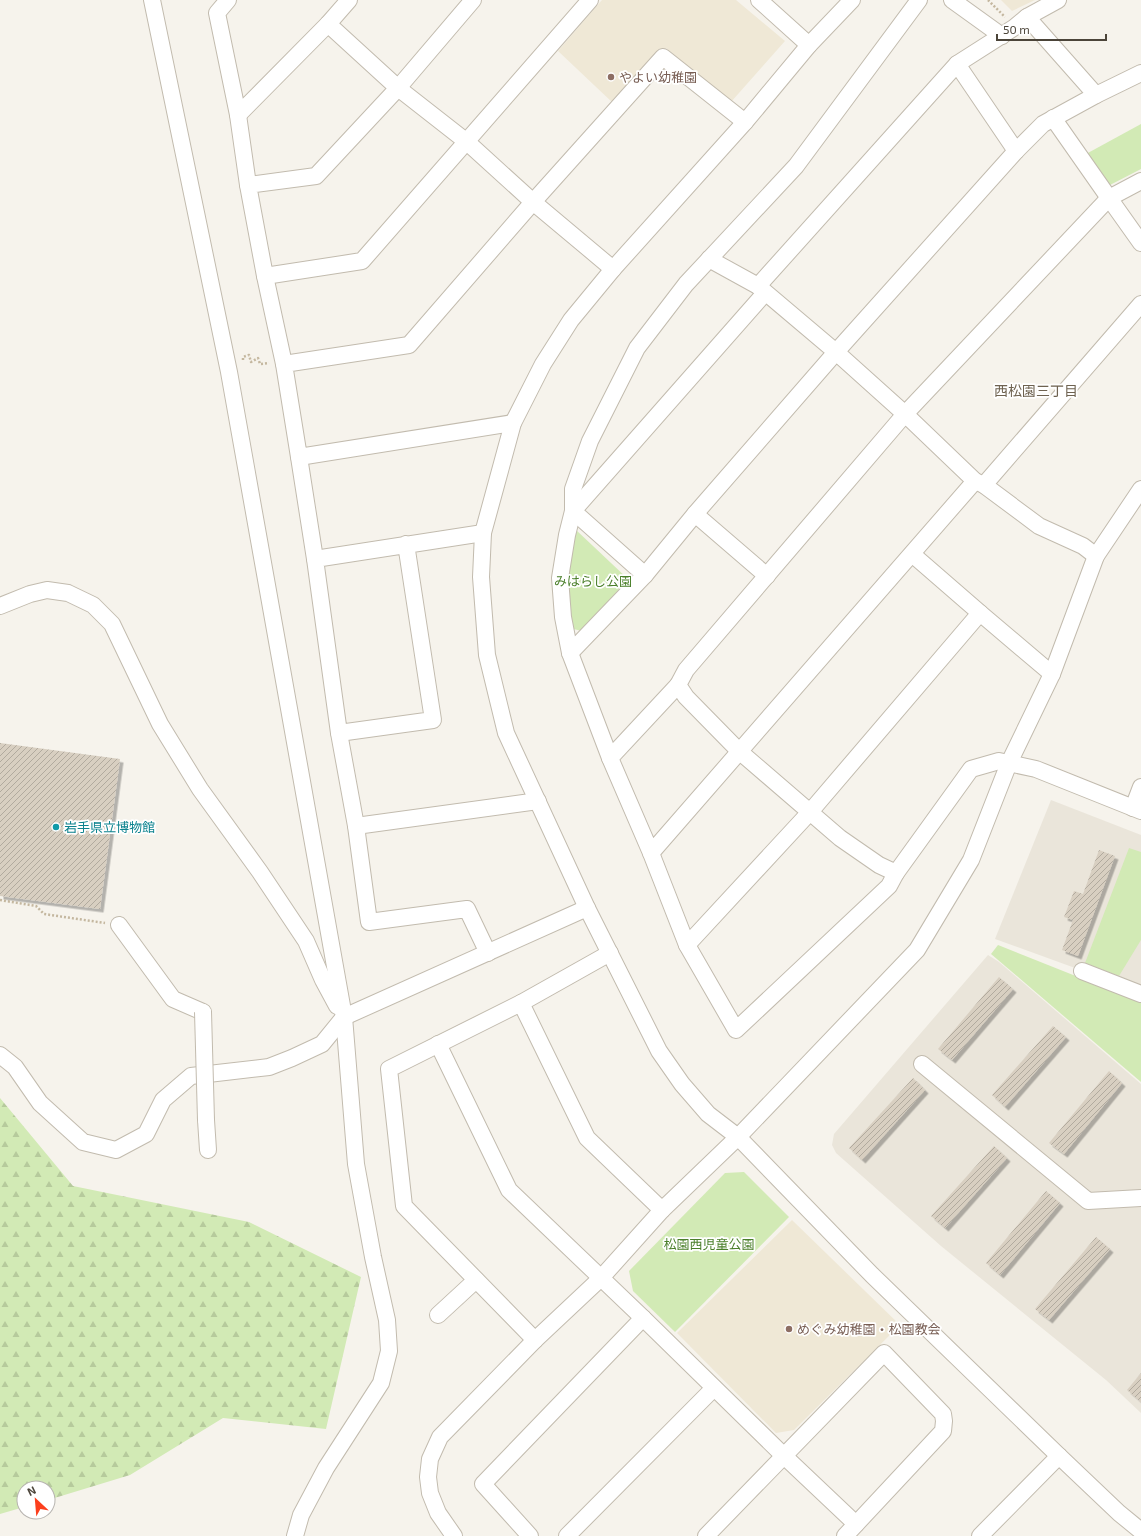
<svg xmlns="http://www.w3.org/2000/svg" width="1141" height="1536" font-family="'Exo 2','Noto Sans JP',sans-serif">
	<style>
		.residential { fill: #eae5da }
		.education { fill: #efe8d6 }
		.green { fill: #d2eab5 }
		.forest { fill: url(#forest-firs) }
		.building { fill: url(#building-hatch); filter: url(#shadow) }
		.lines { fill: none; stroke-linecap: round; stroke-linejoin: round }
		.minor-casing { stroke: #c2bbae; stroke-width: 18 }
		.path { stroke: #c4b79f; stroke-width: 2.5; stroke-dasharray: 2 2; stroke-linecap: butt }
		.minor { stroke: #fff; stroke-width: 16 }
		.minor-bridge-casing { stroke: #c2bbae; stroke-width: 18; stroke-linecap: butt }
		.minor-bridge { stroke: #fff; stroke-width: 16 }
		.education-dot { fill: #8d6e63; stroke: #fff; stroke-width: 1.5 }
		.culture-dot { fill: #0f9aa8; stroke: #fff; stroke-width: 1.5 }
		.labels { text-anchor: middle; dominant-baseline: central; stroke-width: 3.5; stroke-linejoin: round; paint-order: stroke }
		.education-label { font-size: 13px; fill: #785e54; stroke: #fff; text-anchor: start }
		.park-label { font-size: 13px; fill: #4a7f2a; stroke: #fff }
		.culture-label { font-size: 13px; fill: #0d838f; stroke: #fff; text-anchor: start }
		.neighbourhood-label { font-size: 14px; fill: #6e6250; stroke: #fff }
	</style>
	<defs>
		<pattern id="forest-firs" width="22" height="20" patternUnits="userSpaceOnUse"><rect width="22" height="20" fill="#d2eab5"/><path d="M5 1l3.5 6h-7zM16 11l3.5 6h-7z" fill="#b6ca9c"/></pattern>
		<pattern id="building-hatch" width="6" height="6" patternUnits="userSpaceOnUse"><rect width="6" height="6" fill="#d8cfc1"/><path d="M-1 1l2-2M0 6l6-6M5 7l2-2" fill="none" stroke="#b1aa9e"/></pattern>
		<filter id="shadow"><feDropShadow dx="3.5" dy="3.5" stdDeviation="0" flood-color="#0004"/></filter>
	</defs>
	<rect width="100%" height="100%" fill="#f6f3ec"/>
	<!-- residential -->
	<g class="residential">
		<path d="M1051,800L1141,835V992L995,939Z"/>
		<path d="M988,955L999,962L1141,1084V1413L1106,1380L941,1246L836,1153L832,1145L834,1134Z"/>
	</g>
	<!-- education -->
	<g class="education">
		<path d="M602,0H736L785,41L731,102L666,48L613,103L558,51Z"/>
		<path d="M1001,0H1035L1012,11Z"/>
		<path d="M792,1220L900,1325L794,1430L776,1433L677,1333Z"/>
	</g>
	<!-- green -->
	<g class="green">
		<path d="M1141,124V169L1110,185L1086,154Z"/>
		<path d="M576,530L628,579L582,631L569,628L567,583Z"/>
		<path d="M1129,848L1141,852V940L1119,976L1085,963Z"/>
		<path d="M998,945L1141,1002V1082L991,954Z"/>
		<path d="M744,1172L789,1217L675,1332L633,1291L629,1271L725,1173Z"/>
	</g>
	<!-- forest -->
	<path class="forest" d="M0,1098L73,1186L249,1222L361,1277L326,1429L223,1418L130,1475L48,1500V1488H24V1507L0,1514Z"/>
	<!-- building -->
	<g class="building">
		<path d="M0,743L120,759L100,909L0,896Z"/>
		<path d="M1099,850L1115,856L1078,956L1062,950L1073,920L1064,917L1074,891L1083,894Z"/>
		<path d="M999,977L1013,989L952,1060L938,1049Z"/>
		<path d="M1053,1026L1066,1037L1005,1107L992,1095Z"/>
		<path d="M1109,1071L1122,1083L1064,1154L1049,1143Z"/>
		<path d="M913,1078L925,1090L862,1160L849,1148Z"/>
		<path d="M994,1146L1007,1158L945,1228L931,1216Z"/>
		<path d="M1046,1191L1060,1203L1000,1275L986,1263Z"/>
		<path d="M1096,1237L1110,1249L1049,1320L1035,1309Z"/>
		<path d="M1141,1373V1402L1127,1390Z"/>
	</g>
	<g class="lines">
		<!-- minor casing -->
		<g class="minor-casing">
			<g id="minor">
				<path d="M152,0L229,372L344,1017L356,1164L373,1257L387,1320L389,1351L381,1383L326,1468L301,1515L295,1536"/>
				<path d="M228,0L217,13L238,115L328,24L349,0"/>
				<path d="M473,0L398,88L316,176L248,185L265,276L362,261L590,0"/>
				<path d="M759,0L809,45"/>
				<path d="M852,0L809,45L745,122L613,269L571,320L543,364L513,423L483,533L481,577L487,655L506,733L587,908L659,1051L682,1084L708,1114L738,1137L872,1275L1059,1456L1119,1513L1141,1531"/>
				<path d="M952,0L1002,36"/>
				<path d="M1058,0L1027,17L1096,95L1141,73"/>
				<path d="M328,24L398,88L467,142L533,202L613,269"/>
				<path d="M957,64L1015,27L1027,17"/>
				<path d="M238,115L248,185"/>
				<path d="M1053,118L1109,198L1141,181"/>
				<path d="M1016,151L1043,124L1096,95"/>
				<path d="M1141,243L1109,198L905,414L686,670L678,685L686,697L739,751L840,838L879,865L896,873L971,769L999,761L1036,769L1141,811"/>
				<path d="M709,259L758,286"/>
				<path d="M265,276L284,364"/>
				<path d="M513,423L299,457L284,364L409,345L533,202L663,57L745,122"/>
				<path d="M299,457L315,559"/>
				<path d="M984,485L1141,304"/>
				<path d="M695,514L767,576"/>
				<path d="M406,544L433,720L339,733L315,559L483,533"/>
				<path d="M645,575L573,511L765,293"/>
				<path d="M0,606L30,594L47,590L68,593L93,605L112,624L160,724L200,789L260,872L306,941L323,980L337,1006"/>
				<path d="M980,613L1052,674"/>
				<path d="M570,653L645,575L695,514L836,352L1016,151L957,64L758,286L836,352L905,414L975,481L984,485L1039,526L1083,546L1096,556"/>
				<path d="M678,685L610,758L651,853L975,481"/>
				<path d="M339,733L356,826"/>
				<path d="M610,758L570,653L563,617L560,578L567,535L573,511V489L590,441L637,348L686,284L796,166L919,0"/>
				<path d="M1133,808L1141,787"/>
				<path d="M651,853L687,945"/>
				<path d="M896,873L889,886L736,1030L687,945L810,812L980,613L912,554"/>
				<path d="M119,925L173,999L203,1012"/>
				<path d="M488,953L467,909L369,922L356,826L538,801"/>
				<path d="M1082,971L1141,994"/>
				<path d="M521,1003L610,953"/>
				<path d="M438,1044L509,1190L643,1318L783,1455L856,1524"/>
				<path d="M0,1055L15,1067L40,1103L83,1142L116,1150L146,1134L163,1100L191,1076L269,1067L292,1058L322,1044L344,1017L587,908"/>
				<path d="M922,1064L1088,1201L1141,1198"/>
				<path d="M206,1120L208,1150"/>
				<path d="M438,1315L476,1280"/>
				<path d="M535,1340L404,1206L389,1069L521,1003L587,1138L662,1210"/>
				<path d="M454,1536L438,1513L430,1493L428,1477L430,1459L440,1437L535,1340L601,1278L662,1210L738,1137L917,950L971,860L1009,763L1052,674L1096,556L1141,489"/>
				<path d="M530,1536L483,1484L643,1318"/>
				<path d="M567,1536L714,1388"/>
				<path d="M706,1536L884,1353L943,1414L944,1421L943,1431L845,1536"/>
				<path d="M980,1536L1059,1456"/>
			</g>
		</g>
		<!-- path -->
		<g class="path">
			<path d="M988,0L1005,17"/>
			<path d="M243,360V357L249,355L251,362L258,358L260,364L269,363"/>
			<path d="M0,900L36,906L44,914L105,923"/>
		</g>
		<!-- minor -->
		<use href="#minor" class="minor"/>
		<!-- minor-bridge casing -->
		<g class="minor-bridge-casing">
			<path id="minor-bridge" d="M203,1012L206,1120"/>
		</g>
		<!-- minor-bridge -->
		<use href="#minor-bridge" class="minor-bridge"/>
	</g>
	<!-- markers -->
	<g class="education-dot">
		<circle cx="611" cy="77" r="4"/>
		<circle cx="789" cy="1329" r="4"/>
	</g>
	<circle class="culture-dot" cx="56" cy="827" r="4"/>
	<g class="labels">
		<!-- education labels -->
		<g class="education-label">
			<text x="619" y="77">やよい幼稚園</text>
			<text x="797" y="1329">めぐみ幼稚園・松園教会</text>
		</g>
		<!-- park labels -->
		<g class="park-label">
			<text x="593" y="581">みはらし公園</text>
			<text x="709" y="1244">松園西児童公園</text>
		</g>
		<!-- culture labels -->
		<g class="culture-label">
			<text x="64" y="827">岩手県立博物館</text>
		</g>
		<!-- neighbourhood labels -->
		<g class="neighbourhood-label">
			<text x="1036" y="390">西松園三丁目</text>
		</g>
	</g>
	<!-- north arrow -->
	<g transform="translate(36 1500) rotate(334)"><circle r="19" fill="#ffffff" stroke="#b7b4b0"/>
	<path d="M0-3L7 15L0 10L-7 15Z" fill="#fc3f1d"/>
	<text y="-6" font-size="11" font-weight="bold" text-anchor="middle" fill="#4b4439">N</text>
	</g>
	<!-- scale -->
	<path d="M997 34v6h109v-6" fill="none" stroke="#4b4439" stroke-width="2"/>
	<text x="1003" y="34" font-size="12" fill="#4b4439" stroke="#ffffff" stroke-width="3" paint-order="stroke">50 m</text>
</svg>
